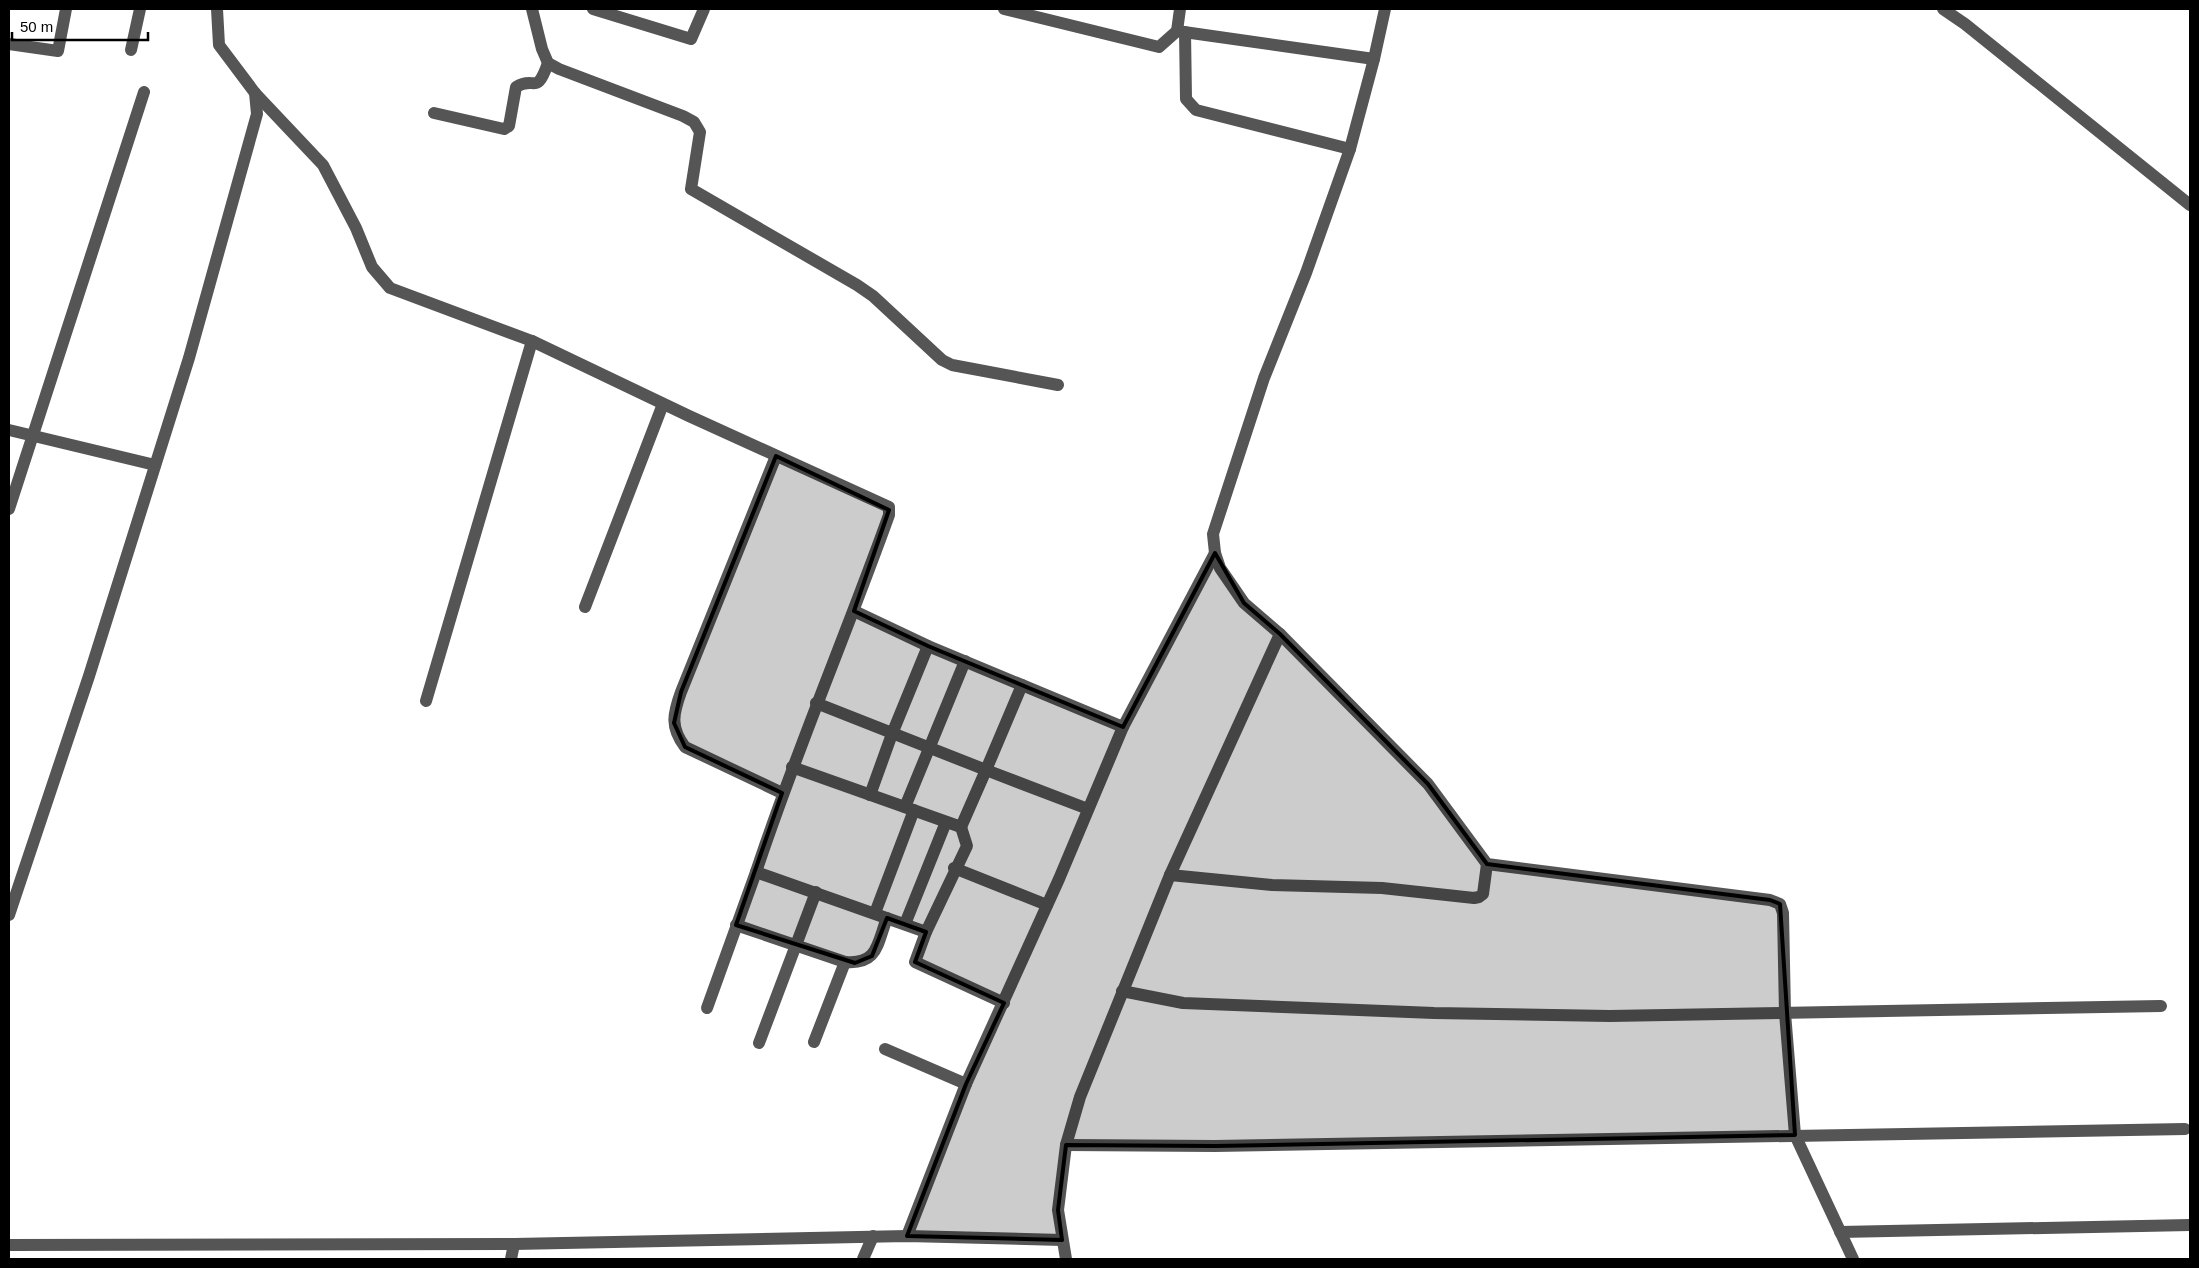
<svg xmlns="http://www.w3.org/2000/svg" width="2199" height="1268" font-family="Helvetica,sans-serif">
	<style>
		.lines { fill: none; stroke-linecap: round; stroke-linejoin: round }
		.minor { stroke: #555; stroke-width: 12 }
		.marked { fill: #000; fill-opacity: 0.2; stroke: #000; stroke-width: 4; stroke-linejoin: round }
	</style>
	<rect width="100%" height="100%" fill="#fff"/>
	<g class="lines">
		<!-- minor -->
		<g class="minor">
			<path d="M217,9L219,45L255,93L323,165L356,228L372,267L390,288L532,341L689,416L889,507V515C846,635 796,751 756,872L926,932L915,962L1004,1003"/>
			<path d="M532,9L542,49L548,63L559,69L683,116L694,122L700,132L691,189L857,285L873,296L942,360L952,365L1058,385"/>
			<path d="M593,9L691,39L704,9"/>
			<path d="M1004,9L1159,47L1177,31L1374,59"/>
			<path d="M1385,9L1374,59L1350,149L1306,273L1264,378L1213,534L1215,553L1220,568L1244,603L1280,634L1428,784L1487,864L1770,900L1780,904L1783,913L1785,1013L1795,1135L1853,1259"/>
			<path d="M1943,9L1965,24L2190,205"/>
			<path d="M1177,31L1180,9"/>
			<path d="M1185,32L1186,99L1196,110L1350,149"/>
			<path d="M9,44L58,51L66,9"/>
			<path d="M131,50L140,9"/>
			<path d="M434,113L504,129L509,126L516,87C535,75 536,97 548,63"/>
			<path d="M9,430L155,465"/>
			<path d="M776,456L681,692C673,714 670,727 685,747L782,793"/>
			<path d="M9,509L144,92"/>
			<path d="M585,607L663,404"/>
			<path d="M854,611L928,646L1123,727"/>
			<path d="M1022,685L986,770L1088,809"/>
			<path d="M426,701L532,341"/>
			<path d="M792,767L961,827L986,770L816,703"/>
			<path d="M870,795L892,734L928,646"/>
			<path d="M905,807L965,661"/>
			<path d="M954,868L1047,905"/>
			<path d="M1170,875L1272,885L1382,888L1474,898L1479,897L1483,894L1487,864"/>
			<path d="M875,913L914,810"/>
			<path d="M9,915L89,676L189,358L257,114L255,93"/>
			<path d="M905,924L946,822"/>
			<path d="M736,925L845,962L814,1042"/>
			<path d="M926,932L967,846L961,827"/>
			<path d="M845,962C878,965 877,944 887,918"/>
			<path d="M1122,991L1183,1003L1434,1013L1610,1016L2161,1006"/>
			<path d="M707,1008L756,872"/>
			<path d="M759,1043L816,892"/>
			<path d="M885,1049L966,1084"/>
			<path d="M1066,1145L1215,1146L2185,1129"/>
			<path d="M1840,1232L2190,1225"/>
			<path d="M907,1236L966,1084L1059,879L1123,727L1215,553"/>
			<path d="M9,1245L514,1244L907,1236L1062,1240"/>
			<path d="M511,1259L514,1244"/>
			<path d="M863,1259L873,1236"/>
			<path d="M1066,1259L1058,1210L1066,1145L1080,1097L1170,875L1280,634"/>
		</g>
	</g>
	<!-- marked area -->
	<path class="marked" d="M776,456L889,510L854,611L928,646L1123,727L1215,553L1244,603L1280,634L1428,784L1487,864L1770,900L1780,904L1795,1135L1215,1146L1066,1145L1058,1210L1062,1240L907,1236L966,1084L1004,1003L915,962L926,932L887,918L872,956L855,963L736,925L782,793L685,747L674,723L681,692Z"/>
	<!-- border -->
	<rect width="2199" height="1268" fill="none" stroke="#000000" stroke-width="20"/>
	<!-- scale -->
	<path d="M12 32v8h136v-8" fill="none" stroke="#000000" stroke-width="2.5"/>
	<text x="20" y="32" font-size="15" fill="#000000" stroke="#ffffff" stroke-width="4" paint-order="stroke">50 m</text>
</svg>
